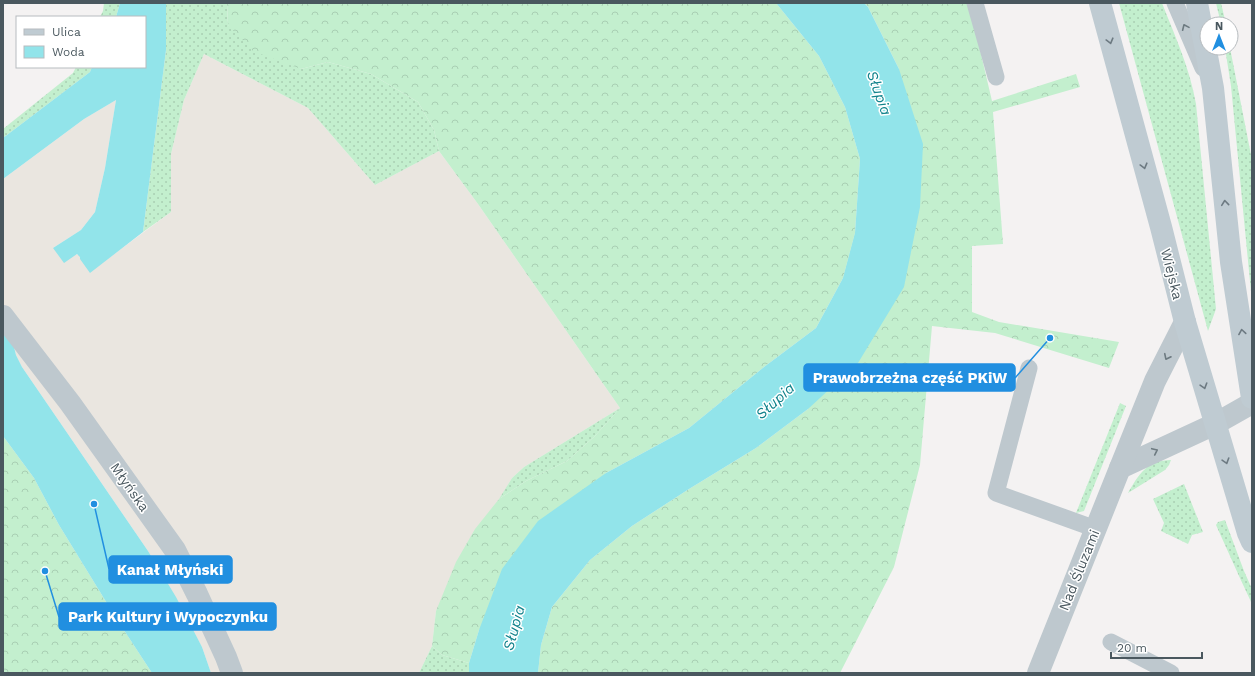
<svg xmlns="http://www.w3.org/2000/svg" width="1255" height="676" font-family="'Work Sans',sans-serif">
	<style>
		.commercial { fill: #eae6e0 }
		.grass { fill: url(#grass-dots) }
		.forest { fill: url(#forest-crowns) }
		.water { fill: #92e4ea }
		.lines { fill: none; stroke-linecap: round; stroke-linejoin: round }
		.service { stroke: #bec8ce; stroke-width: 17 }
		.minor { stroke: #bec8ce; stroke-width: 22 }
		.tertiary { stroke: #bec8ce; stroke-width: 22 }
		.secondary { stroke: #bfcbd2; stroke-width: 22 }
		.oneway { stroke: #6d7a80 }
		.oneway2 { stroke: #6d7a82 }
		.labels { text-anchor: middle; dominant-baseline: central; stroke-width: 3; stroke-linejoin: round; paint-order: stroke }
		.street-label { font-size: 14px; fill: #4a585f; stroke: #fff }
		.water-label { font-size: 15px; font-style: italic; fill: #12838c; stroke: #fff }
		.leader { fill: none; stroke: #218fe0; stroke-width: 1.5 }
		.callout-dot { fill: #218fe0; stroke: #fff; stroke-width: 1.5 }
		.callout { fill: #218fe0; stroke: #218fe0; stroke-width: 1.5 }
		.callout-label { font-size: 15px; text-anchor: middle; font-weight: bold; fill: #fff }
	</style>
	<defs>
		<pattern id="grass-dots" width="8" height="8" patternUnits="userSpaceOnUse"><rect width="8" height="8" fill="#c3efce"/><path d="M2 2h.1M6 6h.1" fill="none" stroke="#a9cfb3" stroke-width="1.8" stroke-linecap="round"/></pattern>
		<pattern id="forest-crowns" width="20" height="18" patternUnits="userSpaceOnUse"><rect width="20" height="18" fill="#c3efce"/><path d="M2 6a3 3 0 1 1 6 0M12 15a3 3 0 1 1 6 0" fill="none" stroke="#a9cfb3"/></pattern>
	</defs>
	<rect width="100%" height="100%" fill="#f4f2f2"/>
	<!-- commercial -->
	<path class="commercial" d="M204,54L308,108L375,185L439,151L478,204L620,408L524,467L512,478L436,611L432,646L419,673H211L202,647L148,551L22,367L16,355L14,347L3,333V179L84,119L116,100L105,168L95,212L81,230L53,248L79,255L90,272L171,212V154L184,100Z"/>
	<!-- grass -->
	<g class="grass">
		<path d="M104,3H120L116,17H100L103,11Z"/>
		<path d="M166,3H227L228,25L301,69L328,62L371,74L418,102L434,130L439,151L375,185L308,108L204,54L184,100L171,154V212L143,232L166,50Z"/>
		<path d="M1119,3H1162C1175,36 1190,69 1196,104L1216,309L1208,331Z"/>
		<path d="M1216,3H1221L1226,24H1221Z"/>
		<path d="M1225,48H1230L1252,160V302L1231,86Z"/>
		<path d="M76,67H92L90,72L3,138V129L73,73Z"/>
		<path d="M1120,403L1126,406L1084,511L1076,513Z"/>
		<path d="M620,408L595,436L567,461L526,481L499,499L512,478L524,467Z"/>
		<path d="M1171,460L1169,465L1165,470L1128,493C1139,474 1147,460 1171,460Z"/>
		<path d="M1184,484L1203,532L1192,535L1188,544L1161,531L1164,523L1153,499Z"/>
		<path d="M1225,520L1244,571L1252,589V604L1239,576L1216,525L1218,522Z"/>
		<path d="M432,646L442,655L469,663V673H419Z"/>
	</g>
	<!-- forest -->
	<g class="forest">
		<path d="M227,3H776L819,56L845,107L860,159L855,233L843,278L816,328L764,367L689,428L606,473L479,630L469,663L442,655L432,646L436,611L456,562L475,529L499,499L526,481L567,461L595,436L620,408L478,204L439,151L434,130L418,102L371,74L328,62L301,69L253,51L228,25Z"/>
		<path d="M864,3H969L992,101L1076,74L1080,87L993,112L1003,244L972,246V312L999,322L1119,342L1109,368L995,333L932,326L920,465L894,567L840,673H538L541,645L552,607L590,560L632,526L689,489L756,448L808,409L899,69L868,7Z"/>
		<path d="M3,436L34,478L59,525L116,618L152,673H3Z"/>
	</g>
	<!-- water -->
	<g class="water">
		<path d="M120,3H166V50L143,232L90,273L80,259V257L77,254L64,263L53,248L81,230L95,212L105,168L116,100L84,119L3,179V138L90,72L92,67H145V17H116Z"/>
		<path d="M776,3H864L868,7L899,69L923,144L920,207L904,287L858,363L808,409L756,448L689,489L632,526L590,560L552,607L541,645L538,673H469V663L479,630L502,569L538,521L606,473L689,428L764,367L816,328L843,278L855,233L860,159L845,107L819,56Z"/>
		<path d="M3,333L14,347L16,355L22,367L148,551L176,597L202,647L211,673H152L116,618L59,525L34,478L3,436Z"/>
	</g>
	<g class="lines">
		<!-- service -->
		<g class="service">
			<path d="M975,3L996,77"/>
			<path d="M1175,3L1203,68"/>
			<path d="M1029,368L996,493L1096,529"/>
			<path d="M1111,642L1171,673"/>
		</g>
		<!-- minor -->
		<path class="minor" d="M3,316L70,403L175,550L197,594L226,657L232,673"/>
		<!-- tertiary -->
		<g class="tertiary">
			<path d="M1120,468L1215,424L1252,403"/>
			<path d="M1038,673L1120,468L1155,381L1185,322"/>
		</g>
		<!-- secondary -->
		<g class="secondary">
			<path d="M1100,3L1161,227L1185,322L1248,533L1252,542"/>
			<path d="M1197,3L1213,88L1231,262L1252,398"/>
		</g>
	</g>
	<!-- one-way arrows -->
	<defs><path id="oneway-chevron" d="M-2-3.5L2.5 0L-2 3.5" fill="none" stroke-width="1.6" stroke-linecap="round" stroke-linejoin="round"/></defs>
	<g class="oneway">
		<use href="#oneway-chevron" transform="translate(1185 27) rotate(-114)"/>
		<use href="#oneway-chevron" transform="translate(1167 357) rotate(116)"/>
		<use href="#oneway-chevron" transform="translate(1155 451) rotate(-25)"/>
	</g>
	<g class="oneway2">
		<use href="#oneway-chevron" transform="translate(1110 41) rotate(75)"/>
		<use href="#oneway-chevron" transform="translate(1144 166) rotate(75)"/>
		<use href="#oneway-chevron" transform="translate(1225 203) rotate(-96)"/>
		<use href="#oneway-chevron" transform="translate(1242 332) rotate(-99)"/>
		<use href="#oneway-chevron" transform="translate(1204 386) rotate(73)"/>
		<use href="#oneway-chevron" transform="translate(1226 461) rotate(73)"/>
	</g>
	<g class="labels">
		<!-- street labels -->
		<g class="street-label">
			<text transform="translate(1172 274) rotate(76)">Wiejska</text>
			<text transform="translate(130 487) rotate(55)">Młyńska</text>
			<text transform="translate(1079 570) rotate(-68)">Nad Śluzami</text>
		</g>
		<!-- water labels -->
		<g class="water-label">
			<text transform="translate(879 93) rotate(70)">Słupia</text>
			<text transform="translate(775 401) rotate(-42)">Słupia</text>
			<text transform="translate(514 628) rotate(-75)">Słupia</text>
		</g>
	</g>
	<!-- callouts -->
	<path class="leader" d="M1050 338L1015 378M94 504L109 569M45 571L59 617"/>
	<g class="callout-dot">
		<circle cx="1050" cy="338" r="4"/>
		<circle cx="94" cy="504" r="4"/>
		<circle cx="45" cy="571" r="4"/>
	</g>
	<g class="callout">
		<rect x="804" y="364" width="211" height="27" rx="4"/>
		<rect x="109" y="556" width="123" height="27" rx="4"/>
		<rect x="59" y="603" width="217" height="27" rx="4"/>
	</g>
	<g class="callout-label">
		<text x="910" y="383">Prawobrzeżna część PKiW</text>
		<text x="170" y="575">Kanał Młyński</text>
		<text x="168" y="622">Park Kultury i Wypoczynku</text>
	</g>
	<!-- border -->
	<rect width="1255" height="676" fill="none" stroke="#4a585f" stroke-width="8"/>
	<!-- legend -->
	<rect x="16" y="16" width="130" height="52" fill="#ffffff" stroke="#b7bcbf"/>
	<rect x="24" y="29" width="20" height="6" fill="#bfcbd2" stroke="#b7bcbf"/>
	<text x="52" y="36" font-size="12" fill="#4a585f">Ulica</text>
	<rect x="24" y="46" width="20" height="12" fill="#92e4ea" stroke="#b7bcbf"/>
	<text x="52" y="56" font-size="12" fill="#4a585f">Woda</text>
	<!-- north arrow -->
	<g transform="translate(1219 36)"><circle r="19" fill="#ffffff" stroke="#b7bcbf"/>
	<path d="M0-3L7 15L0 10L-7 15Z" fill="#218fe0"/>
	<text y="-6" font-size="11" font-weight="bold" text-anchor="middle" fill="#4a585f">N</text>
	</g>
	<!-- scale -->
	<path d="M1111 652v6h91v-6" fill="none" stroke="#4a585f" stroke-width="2"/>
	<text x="1117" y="652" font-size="12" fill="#4a585f" stroke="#ffffff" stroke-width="3" paint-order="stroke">20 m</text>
</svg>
